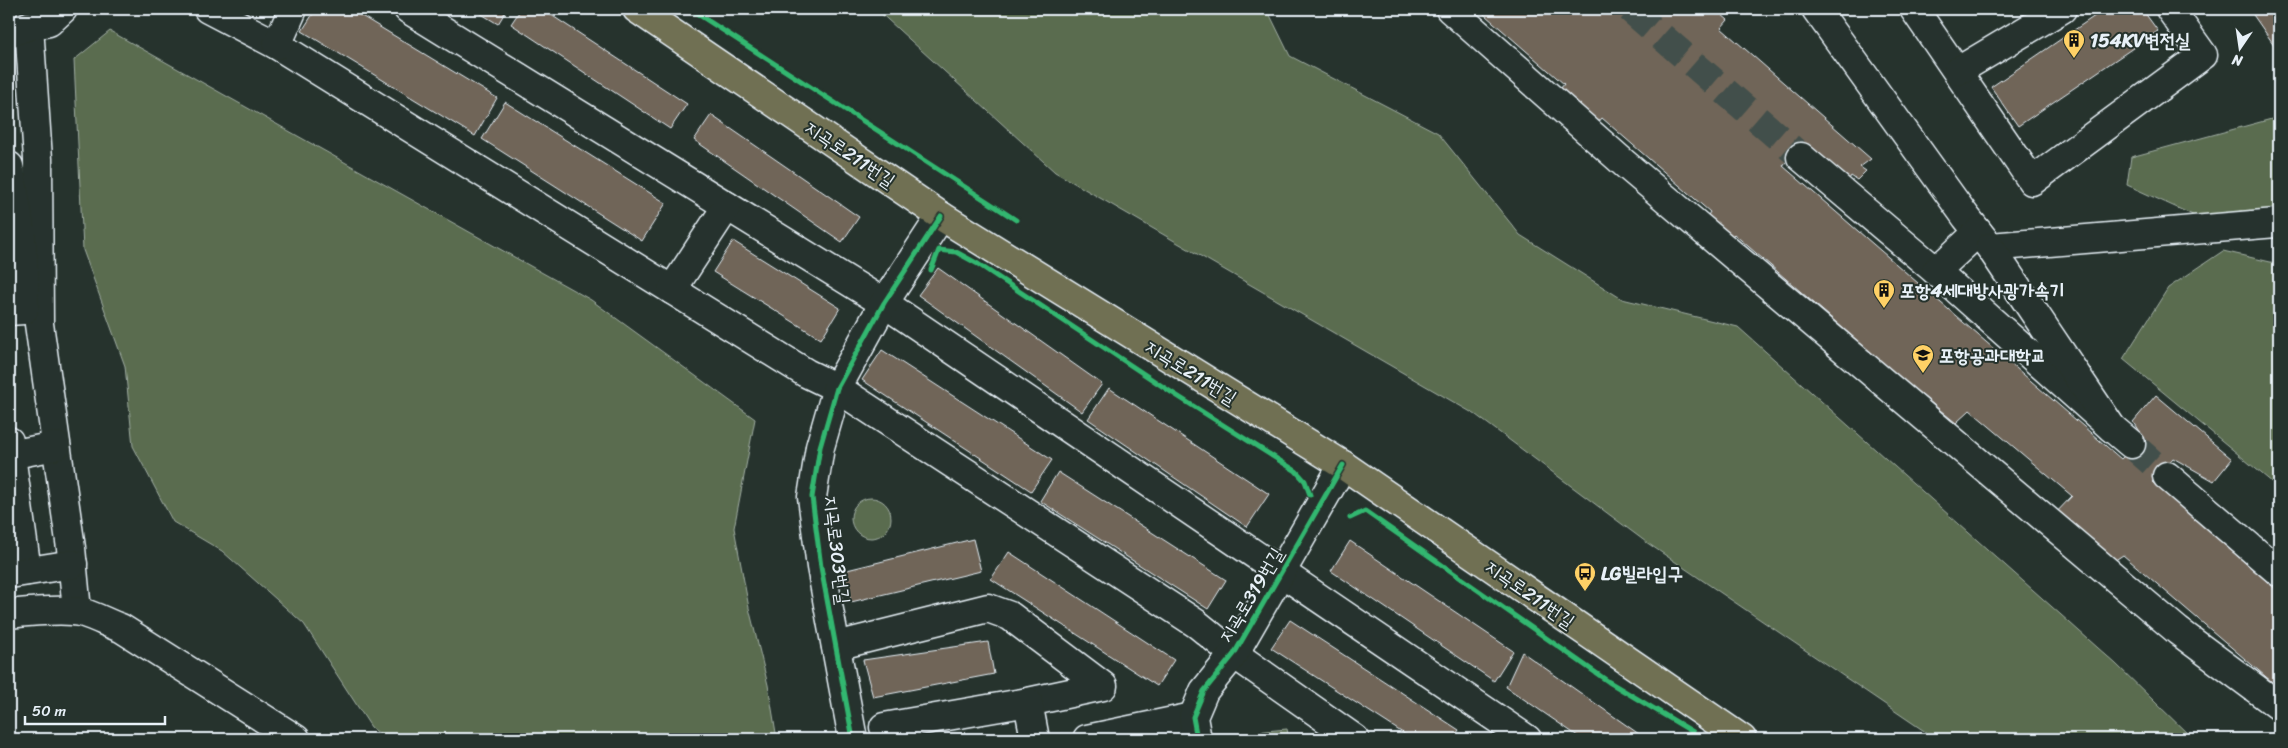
<svg xmlns="http://www.w3.org/2000/svg" width="2288" height="748" font-family="Sriracha,'Poor Story',sans-serif">
	<style>
		.green { fill: #5a6c4f; stroke: #a1aea4 }
		.building { fill: #6f6558; stroke: #e8f1f8 }
		.lines { fill: none; stroke-linecap: round; stroke-linejoin: round }
		.minor-tunnel { stroke: #43504b; stroke-width: 28; stroke-dasharray: 28 14; stroke-linecap: butt }
		.minor-casing { stroke: #e8f1f8; stroke-width: 31 }
		.major-casing { stroke: #e8f1f8; stroke-width: 31 }
		.minor { stroke: #26332d; stroke-width: 28 }
		.major { stroke: #706f52; stroke-width: 28 }
		.cycleway-casing { stroke: #26332d; stroke-width: 8 }
		.cycleway { stroke: #33b770; stroke-width: 5 }
		.labels { text-anchor: middle; dominant-baseline: central; stroke-width: 4; stroke-linejoin: round; paint-order: stroke }
		.poi-label { font-size: 19px; font-weight: bold; fill: #e8f1f8; stroke: #26332d; text-anchor: start }
		.street-label { font-size: 19px; fill: #e8f1f8; stroke: #26332d }
	</style>
	<rect width="100%" height="100%" fill="#26332d"/>
	<filter id="ink" filterUnits="userSpaceOnUse"><feTurbulence type="fractalNoise" baseFrequency=".02" numOctaves="2"/><feDisplacementMap in="SourceGraphic" scale="10" xChannelSelector="R" yChannelSelector="G"/><feConvolveMatrix kernelMatrix="1 2 1 2 8 2 1 2 1" color-interpolation-filters="sRGB"/></filter>
	<g filter="url(#ink)">
		<!-- green -->
		<g class="green">
			<path d="M876,9H1267L1290,56L1438,133L1520,235L1622,299L1738,327L2116,664L2193,739H1936L1646,542L1476,415L1055,172Z"/>
			<path d="M110,31L591,300L755,419L734,528L749,608L768,685L777,739H386L371,727L304,624L222,551L173,522L133,446L125,366L83,250L74,60Z"/>
			<path d="M2279,117V209L2195,216L2127,185L2131,157Z"/>
			<path d="M2223,251L2279,264V488L2123,359L2168,288Z"/>
			<circle cx="871" cy="518" r="20"/>
			<path d="M1287,729L1289,739H1236L1235,734Z"/>
		</g>
		<!-- building -->
		<g class="building">
			<path d="M316,9H350L497,98L475,136L302,31Z"/>
			<path d="M473,9H507L498,24Z"/>
			<path d="M521,9H542L687,104L670,129L511,24Z"/>
			<path d="M1478,9H1715L1728,20L1721,28L1871,159L1860,167L1866,171L1857,180L1851,176L1844,187L1797,146L1783,166L2121,459L2143,438L2133,422L2156,395L2232,459L2214,481L2173,458L2152,482L2279,592V688L2123,555L2108,565L2052,517L2072,496L1970,410L1956,423L1919,393L1913,401L1890,385L1897,375L1734,234L1725,243L1702,225L1710,212L1602,118L1597,124L1558,92L1564,84Z"/>
			<path d="M2105,9H2142L2158,31L2018,126L1991,87Z"/>
			<path d="M2249,9H2279V52Z"/>
			<path d="M505,102L666,203L642,241L482,139Z"/>
			<path d="M711,115L859,217L842,242L694,140Z"/>
			<path d="M733,241L840,308L821,339L713,272Z"/>
			<path d="M938,268L1102,384L1082,412L918,295Z"/>
			<path d="M882,350L1052,460L1031,491L862,380Z"/>
			<path d="M1109,388L1269,494L1247,527L1088,419Z"/>
			<path d="M1058,472L1226,580L1208,609L1040,501Z"/>
			<path d="M973,539L981,571L851,602L843,571Z"/>
			<path d="M1350,541L1513,651L1494,681L1331,571Z"/>
			<path d="M1009,552L1174,660L1157,686L991,579Z"/>
			<path d="M1290,620L1459,730L1453,739H1412L1271,648Z"/>
			<path d="M988,642L994,674L873,697L863,660Z"/>
			<path d="M1522,652L1646,739H1582L1506,687Z"/>
		</g>
		<g class="lines">
			<!-- minor-tunnel -->
			<g class="minor-tunnel">
				<path d="M1630,9L1801,157"/>
				<path d="M2131,444L2167,476"/>
			</g>
			<!-- minor casing -->
			<g class="minor-casing">
				<g id="minor">
					<path d="M208,9L277,45L806,373L837,388L1197,624L1234,654L1355,739"/>
					<path d="M408,9L884,303L1527,739"/>
					<path d="M1450,9L1625,164L2178,631L2279,706"/>
					<path d="M1816,9L1966,217L1990,247L2276,223L2279,224"/>
					<path d="M1914,9L2032,181L2203,55L2170,9"/>
					<path d="M29,26L38,159L39,324L71,548L77,611"/>
					<path d="M9,33L29,26L49,22L63,9"/>
					<path d="M277,45L293,9"/>
					<path d="M1958,71L2062,9"/>
					<path d="M1801,157L1936,271"/>
					<path d="M9,166C19,213 27,262 24,310L9,311"/>
					<path d="M1978,232L1936,271L2112,428"/>
					<path d="M1990,247L2112,428L2131,444"/>
					<path d="M672,290L727,206"/>
					<path d="M9,441L27,571"/>
					<path d="M9,455L56,446"/>
					<path d="M2167,476L2279,572"/>
					<path d="M10,574L73,564"/>
					<path d="M9,614C28,612 67,608 84,613C97,617 109,624 121,628L296,739"/>
					<path d="M836,646L988,608L1010,616L1103,686L1028,702"/>
					<path d="M884,727L1028,702L1035,739"/>
					<path d="M853,739L821,567L812,497L820,447L837,388L884,303L941,216"/>
					<path d="M1087,739L1193,717"/>
					<path d="M1197,739L1193,717L1204,691L1234,654L1343,465"/>
				</g>
			</g>
			<!-- major casing -->
			<g class="major-casing">
				<path id="major" d="M637,9L941,216L1343,465L1742,739"/>
			</g>
			<!-- minor -->
			<use href="#minor" class="minor"/>
			<!-- major -->
			<use href="#major" class="major"/>
			<!-- cycleway casing -->
			<g class="cycleway-casing">
				<g id="cycleway">
					<path d="M690,9L1016,220"/>
					<path d="M931,270L939,250L956,252L978,264L1171,392L1296,471L1305,481L1310,495"/>
					<path d="M1350,518L1365,511L1609,682L1693,732"/>
					<path d="M853,739L821,567L812,497L820,447L837,388L884,303L941,216"/>
					<path d="M1197,739L1193,717L1204,691L1234,654L1343,465"/>
				</g>
			</g>
			<!-- cycleway -->
			<use href="#cycleway" class="cycleway"/>
		</g>
	</g>
	<!-- icons -->
	<defs>
		<g id="building-pin" transform="scale(1.125)"><path d="M0 17L-7.5 6A9.5 9.5 0 1 1 7.5 6Z" fill="#ffd166" stroke="#26332d"/><path d="M-4-6H4V6H1V3H-1V6H-4ZM-2.5-4.3h1.7v1.8h-1.7ZM.8-4.3h1.7v1.8H.8ZM-2.5-1h1.7V.8h-1.7ZM.8-1h1.7V.8H.8Z" fill="#111"/></g>
		<g id="university-pin" transform="scale(1.125)"><path d="M0 17L-7.5 6A9.5 9.5 0 1 1 7.5 6Z" fill="#ffd166" stroke="#26332d"/><path d="M0-5L7-2L0 1L-7-2ZM-4 1L0 2.5L4 1V4Q0 6-4 4Z" fill="#111"/></g>
		<g id="bus-pin" transform="scale(1.125)"><path d="M0 17L-7.5 6A9.5 9.5 0 1 1 7.5 6Z" fill="#ffd166" stroke="#26332d"/><path d="M-5-6H5V4H4V6H2V4H-2V6H-4V4H-5ZM-3.5-4V0h7V-4ZM-3.5 1.2v1.5H-2V1.2ZM2 1.2v1.5H3.5V1.2Z" fill="#111"/></g>
	</defs>
	<g fill-rule="evenodd">
		<use href="#building-pin" x="2074" y="40"/>
		<use href="#building-pin" x="1884" y="290"/>
		<use href="#university-pin" x="1923" y="355"/>
		<use href="#bus-pin" x="1585" y="573"/>
	</g>
	<g class="labels">
		<!-- poi labels -->
		<g class="poi-label">
			<text x="2090" y="40">154KV변전실</text>
			<text x="1900" y="290">포항4세대방사광가속기</text>
			<text x="1939" y="355">포항공과대학교</text>
			<text x="1601" y="573">LG빌라입구</text>
		</g>
		<!-- street labels -->
		<g class="street-label">
			<text transform="translate(850 154) rotate(34)">지곡로211번길</text>
			<text transform="translate(1191 372) rotate(32)">지곡로211번길</text>
			<text transform="translate(837 550) rotate(83)">지곡로303번길</text>
			<text transform="translate(1530 594) rotate(35)">지곡로211번길</text>
			<text transform="translate(1251 595) rotate(-59)">지곡로319번길</text>
		</g>
	</g>
	<!-- margin -->
	<rect width="2288" height="748" fill="none" stroke="#26332d" stroke-width="30"/>
	<rect x="15" y="15" width="2258" height="718" fill="none" stroke="#e8f1f8" stroke-width="2" filter="url(#ink)"/>
	<!-- north arrow -->
	<g transform="translate(2240 48) rotate(193)" stroke="#26332d" stroke-width="4" paint-order="stroke">
	<path d="M0-4L9 19L0 12L-9 19Z" fill="#e8f1f8"/>
	<text y="-8" font-size="14" font-weight="bold" text-anchor="middle" fill="#e8f1f8">N</text>
	</g>
	<!-- scale -->
	<path d="M25 716v8h140v-8" fill="none" stroke="#e8f1f8" stroke-width="2.5"/>
	<text x="32" y="716" font-size="15" fill="#e8f1f8" stroke="#26332d" stroke-width="4" paint-order="stroke">50 m</text>
</svg>
